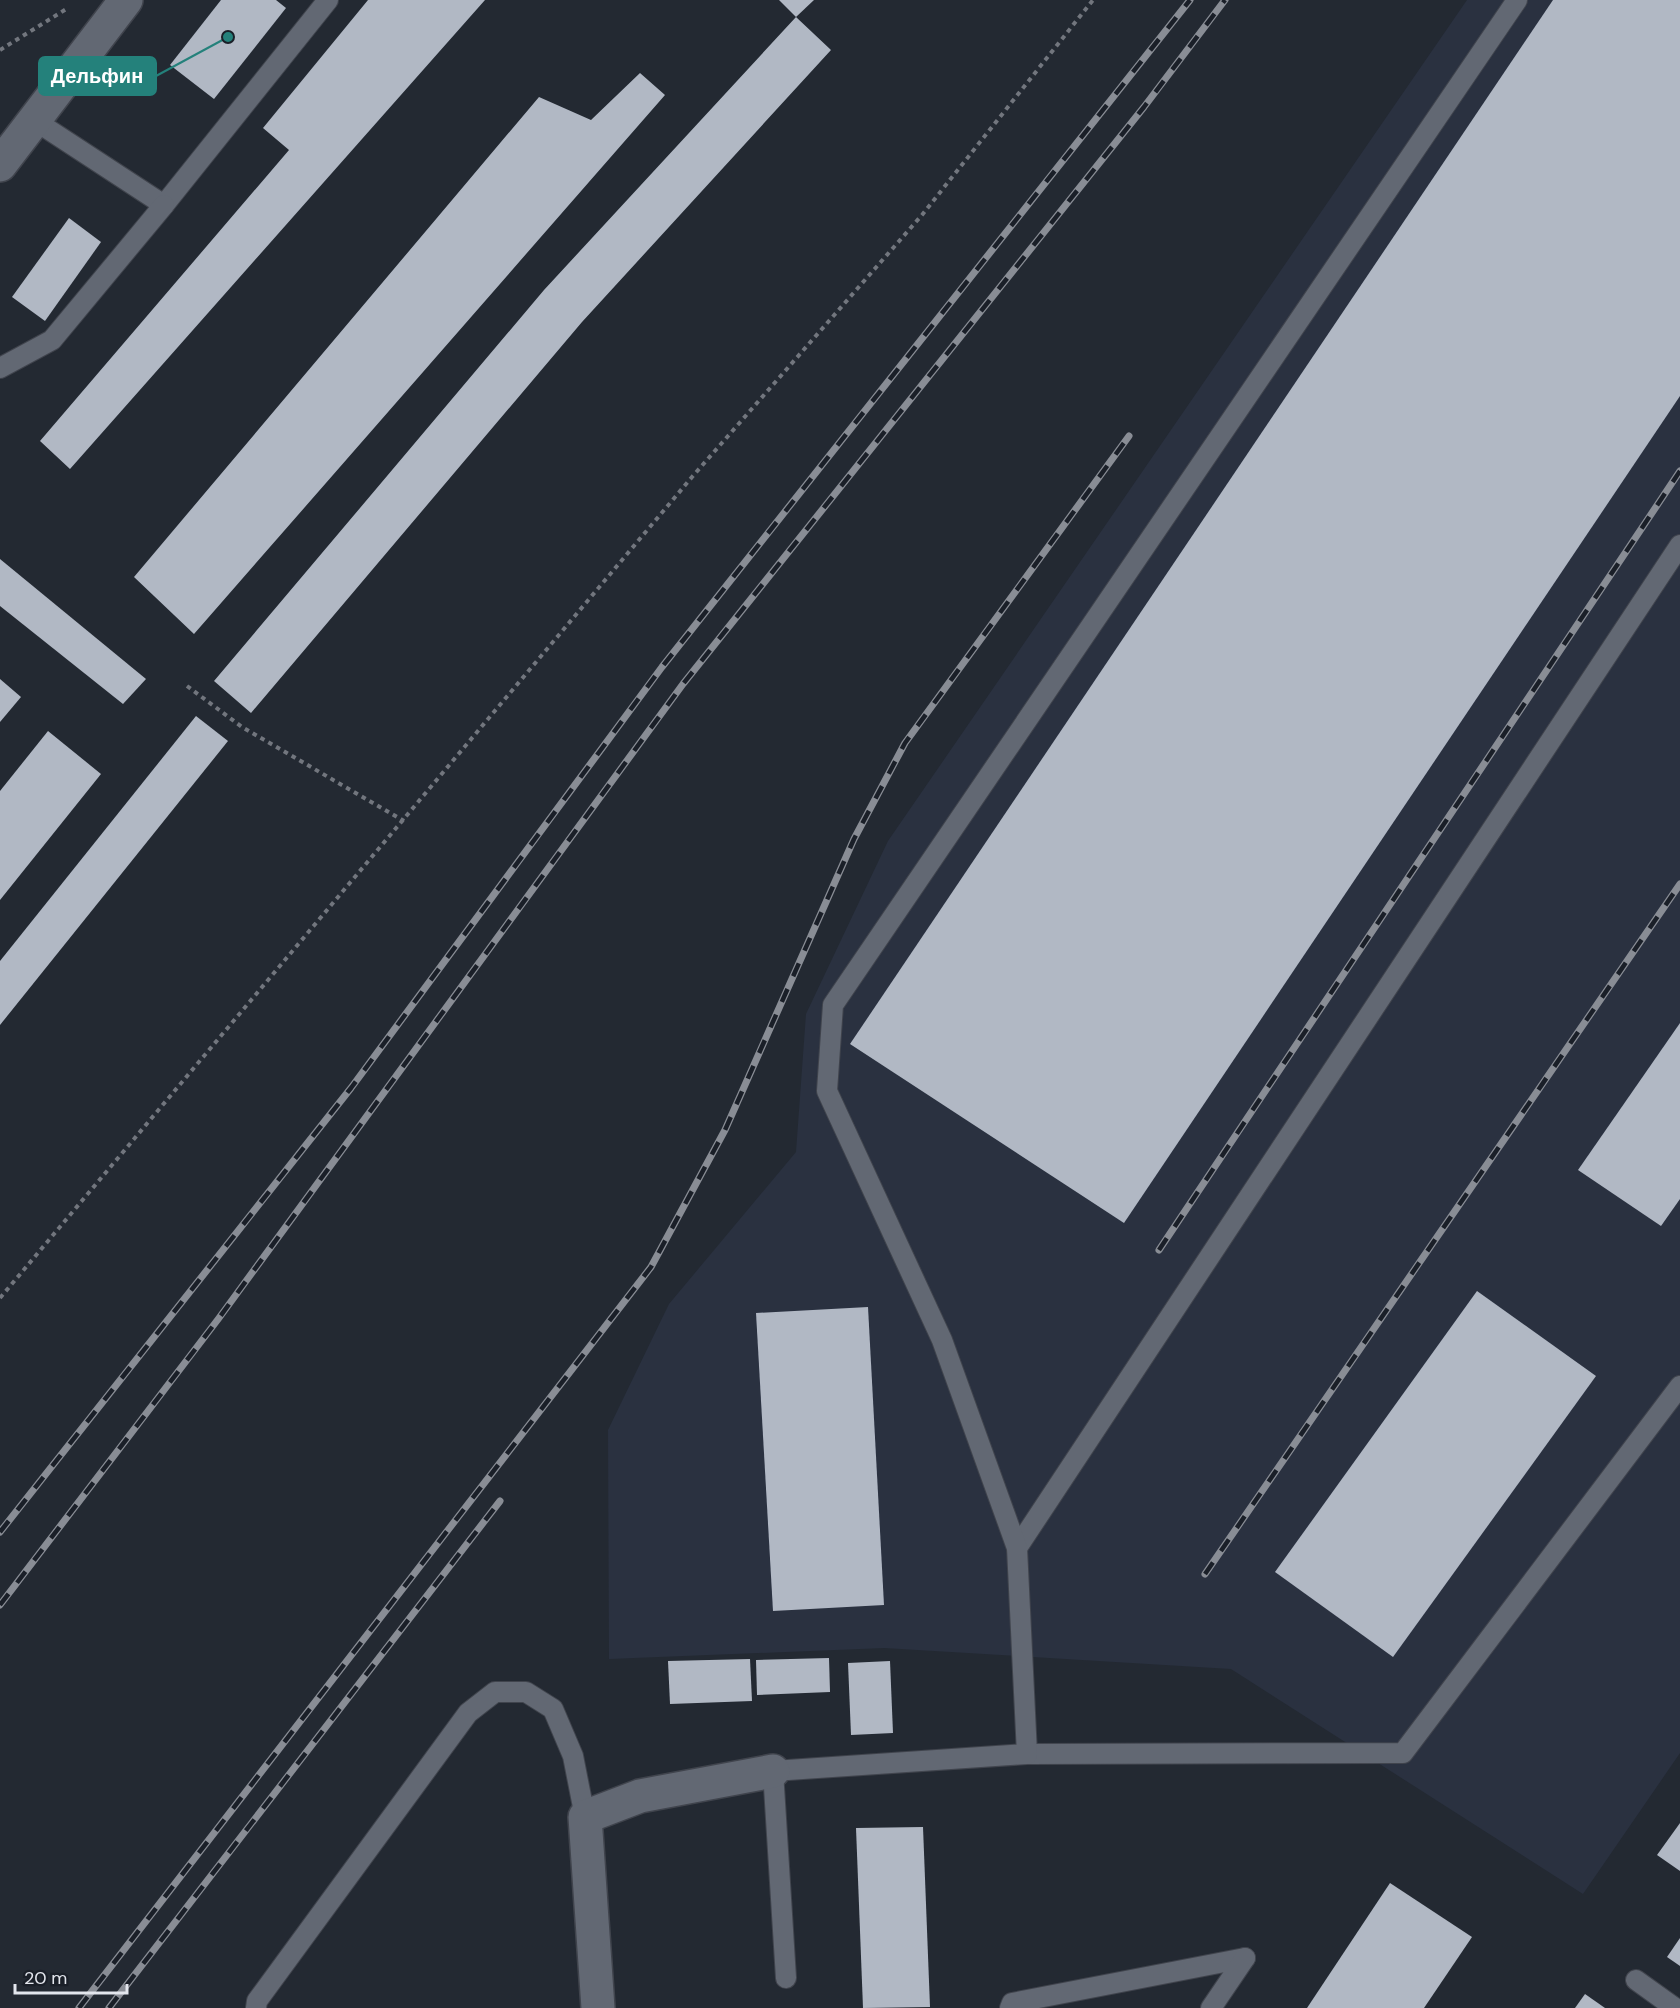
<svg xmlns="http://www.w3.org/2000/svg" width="1680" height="2008" font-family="'DM Sans',sans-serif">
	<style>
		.built { fill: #2a3140 }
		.building { fill: #b1b8c4 }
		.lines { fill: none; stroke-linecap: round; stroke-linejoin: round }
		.lane-casing { stroke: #40444d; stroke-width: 22 }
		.street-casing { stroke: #40444d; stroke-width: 36 }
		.path { stroke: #72767e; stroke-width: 4; stroke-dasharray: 4.5 4.5; stroke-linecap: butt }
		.lane { stroke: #626873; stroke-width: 20 }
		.street { stroke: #626873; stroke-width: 33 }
		.rail-casing { stroke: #898d95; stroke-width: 7 }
		.rail { stroke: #1a1f28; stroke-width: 4.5; stroke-dasharray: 14; stroke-linecap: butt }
		.leader { fill: none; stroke: #24817b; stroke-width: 2 }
		.callout-dot { fill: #24817b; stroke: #1a1f28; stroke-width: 2 }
		.callout { fill: #24817b; stroke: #24817b; stroke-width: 2 }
		.callout-label { font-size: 20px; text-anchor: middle; font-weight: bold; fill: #fff }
	</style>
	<rect width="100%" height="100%" fill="#232932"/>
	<!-- built -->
	<path class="built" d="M1467,0H1680V1753L1583,1894L1231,1669L884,1648L609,1659L608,1430L669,1304L796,1152L806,1014L888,841Z"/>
	<!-- building -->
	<g class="building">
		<path d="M221,0H276L286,8L214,99L170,65Z"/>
		<path d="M368,0H485L70,469L40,441L289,150L263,128Z"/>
		<path d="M779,0H814L796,17Z"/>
		<path d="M1553,0H1680V396L1124,1223L850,1044Z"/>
		<path d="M796,17L831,50L582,322L251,713L214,681L544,290Z"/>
		<path d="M640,73L665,95L194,634L134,577L539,97L591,120Z"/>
		<path d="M69,218L101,242L45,321L12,297Z"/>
		<path d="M0,559L146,679L123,704L0,606Z"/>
		<path d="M0,679L21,697L0,722Z"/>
		<path d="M196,716L228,741L0,1025V961Z"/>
		<path d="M48,731L101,774L0,900V791Z"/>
		<path d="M1680,1023V1199L1661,1226L1578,1170Z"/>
		<path d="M1477,1291L1596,1376L1393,1657L1275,1572Z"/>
		<path d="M868,1307L884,1605L773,1611L756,1313Z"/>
		<path d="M829,1658L830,1692L757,1695L756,1660Z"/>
		<path d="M750,1659L752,1701L670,1704L668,1661Z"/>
		<path d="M890,1661L893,1733L851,1735L848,1663Z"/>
		<path d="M1680,1823V1871L1657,1855Z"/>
		<path d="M923,1827L930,2007L863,2008L856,1828Z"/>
		<path d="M1390,1883L1472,1937L1424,2008H1307Z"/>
		<path d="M1680,1938V1966L1667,1957Z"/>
		<path d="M1585,1994L1605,2008H1575Z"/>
	</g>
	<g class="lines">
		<!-- lane casing -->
		<g class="lane-casing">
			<g id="lane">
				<path d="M34,120L164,205L328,0"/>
				<path d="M0,368L52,340L164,205"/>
				<path d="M1017,1548L1680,545"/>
				<path d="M1027,1754L1403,1753L1680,1386"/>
				<path d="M786,1978L773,1771L1027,1754L1017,1548L942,1340L827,1091L833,1005L1517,0"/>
				<path d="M1636,1980L1675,2008"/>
				<path d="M256,2008L257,2001L468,1713L495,1692H526L553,1709L573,1756L585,1817"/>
				<path d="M1010,2008L1012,2003L1245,1958"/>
				<path d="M1211,2008L1245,1958"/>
			</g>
		</g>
		<!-- street casing -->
		<g class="street-casing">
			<g id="street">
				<path d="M0,165L126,0"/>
				<path d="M598,2008L585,1817L640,1796L773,1771"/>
			</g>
		</g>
		<!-- path -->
		<g class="path">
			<path d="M0,50L68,8"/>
			<path d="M187,686L242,727L404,821"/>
			<path d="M0,1298L692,477L922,215L1093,0"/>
		</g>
		<!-- lane -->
		<use href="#lane" class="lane"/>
		<!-- street -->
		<use href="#street" class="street"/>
		<!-- rail casing -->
		<g class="rail-casing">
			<g id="rail">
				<path d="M1159,1250L1680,471"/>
				<path d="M0,1532L351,1088L662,667L1190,0"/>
				<path d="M1205,1574L1680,884"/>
				<path d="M0,1605L219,1318L683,684L1144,107L1225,0"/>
				<path d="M79,2008L651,1267L725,1130L854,839L905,743L1129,436"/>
				<path d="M109,2008L500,1501"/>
			</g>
		</g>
		<!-- rail -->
		<use href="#rail" class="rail"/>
	</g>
	<!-- callouts -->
	<path class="leader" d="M228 37L156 76"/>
	<circle class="callout-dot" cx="228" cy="37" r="6"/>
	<rect class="callout" x="39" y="57" width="117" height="38" rx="6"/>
	<g class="callout-label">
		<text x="97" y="83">Дельфин</text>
	</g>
	<!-- scale -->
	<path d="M15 1984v9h112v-9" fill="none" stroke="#e3e6ed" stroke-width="3"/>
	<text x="24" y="1984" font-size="18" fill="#e3e6ed" stroke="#1a1f28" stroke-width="4.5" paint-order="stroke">20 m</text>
</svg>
